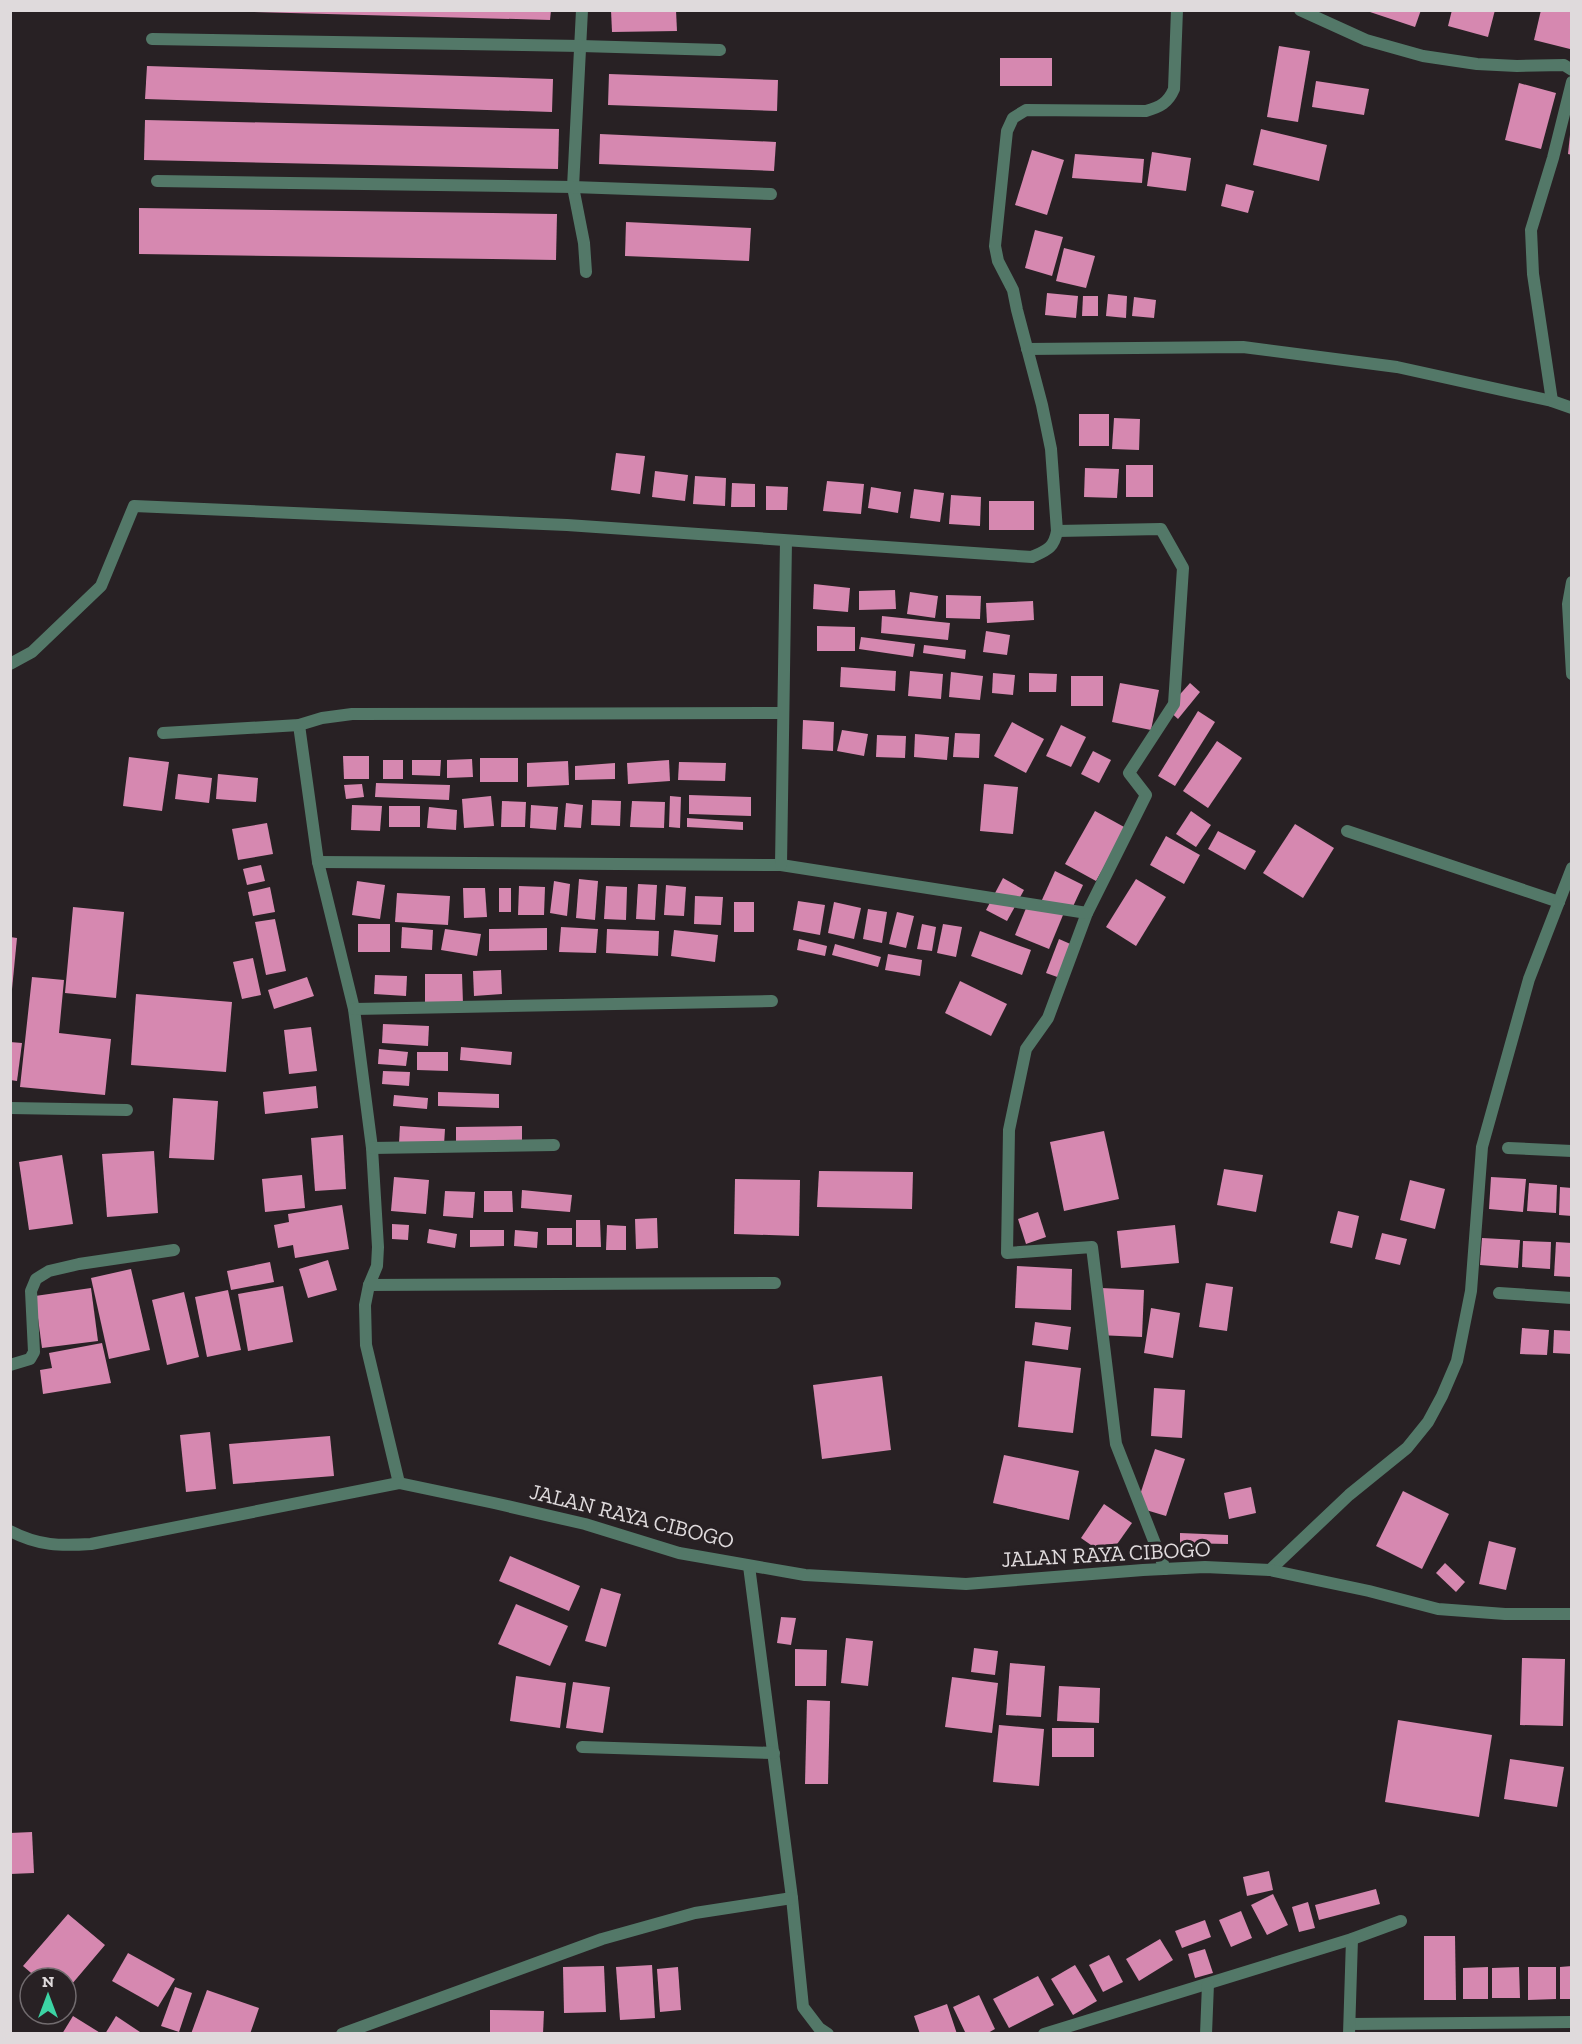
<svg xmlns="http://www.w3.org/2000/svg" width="1582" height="2044" font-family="'Zilla Slab',serif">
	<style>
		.building { fill: #d688b0 }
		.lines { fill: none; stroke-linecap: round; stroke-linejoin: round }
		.minor { stroke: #537868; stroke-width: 12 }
		.tertiary { stroke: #537868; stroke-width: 12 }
		.labels { text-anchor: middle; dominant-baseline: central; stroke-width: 6; stroke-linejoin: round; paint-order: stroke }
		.street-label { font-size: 22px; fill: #dfdadc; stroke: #282124 }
	</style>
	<rect width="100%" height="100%" fill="#282124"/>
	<!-- building -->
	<g class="building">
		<path d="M253,10H551L550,20L253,12Z"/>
		<path d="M611,10H676L677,31L612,32Z"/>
		<path d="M1371,10H1421L1415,27L1370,12Z"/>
		<path d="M1452,10H1495L1488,37L1448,26Z"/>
		<path d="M1541,10H1572V42L1570,49L1534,40Z"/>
		<path d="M1279,46L1310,51L1298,122L1267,117Z"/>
		<rect x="1000" y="58" width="52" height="28"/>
		<path d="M147,66L553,79L552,112L145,99Z"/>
		<path d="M609,74L778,80L777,111L608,105Z"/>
		<path d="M1316,81L1369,89L1364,115L1312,107Z"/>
		<path d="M1519,83L1556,93L1541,149L1505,140Z"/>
		<path d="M145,120L559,129L558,169L144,160Z"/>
		<path d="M1261,129L1327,145L1319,181L1253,165Z"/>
		<path d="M600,134L776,142L774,171L599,164Z"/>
		<path d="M1570,135H1572V155L1568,154Z"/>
		<path d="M1032,150L1064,160L1047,215L1015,205Z"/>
		<path d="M1152,152L1191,158L1186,191L1147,186Z"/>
		<path d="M1075,154L1144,159L1142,183L1072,178Z"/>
		<path d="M1226,184L1254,191L1248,213L1221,206Z"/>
		<path d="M139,208L557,214L556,260L139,254Z"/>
		<path d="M626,222L751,228L749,261L625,256Z"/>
		<path d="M1035,230L1063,237L1052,276L1025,268Z"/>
		<path d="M1064,248L1095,256L1086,288L1056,281Z"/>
		<path d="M1047,293L1078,296L1076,318L1045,315Z"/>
		<path d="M1108,294L1127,296L1126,318L1106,316Z"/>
		<path d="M1083,296H1098V316H1082Z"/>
		<path d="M1134,297L1156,300L1154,318L1132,316Z"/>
		<rect x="1079" y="414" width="30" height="32"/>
		<path d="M1114,418L1140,419L1139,450L1112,449Z"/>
		<path d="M616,453L645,456L640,494L611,490Z"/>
		<rect x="1126" y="465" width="27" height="32"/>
		<path d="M1085,468L1119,469L1117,498L1084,497Z"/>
		<path d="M655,471L688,475L685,501L652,497Z"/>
		<path d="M695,476L726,478L725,506L693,504Z"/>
		<path d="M827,481L864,484L861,514L823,511Z"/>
		<path d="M732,483L755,484V507H731Z"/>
		<path d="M766,486L788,487L787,510H766Z"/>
		<path d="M871,487L901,492L898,513L868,508Z"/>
		<path d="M914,489L944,493L940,522L910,518Z"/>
		<path d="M951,495L981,497L980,526L949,524Z"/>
		<rect x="989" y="501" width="45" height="29"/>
		<path d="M814,584L850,588L848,612L813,609Z"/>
		<path d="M895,590L896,609L859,610V591Z"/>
		<path d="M910,592L938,596L935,618L907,614Z"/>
		<path d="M946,595L981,596L980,619L946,618Z"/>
		<path d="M1033,601L1034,620L987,623L986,603Z"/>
		<path d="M882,616L950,623L948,640L881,633Z"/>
		<path d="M817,626L855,627V651H817Z"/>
		<path d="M986,631L1010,635L1007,655L983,652Z"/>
		<path d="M861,637L915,644L913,657L859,649Z"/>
		<path d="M924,645L966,650L965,659L923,653Z"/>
		<path d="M841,667L896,671L895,691L840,687Z"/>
		<path d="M910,671L943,674L941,699L908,696Z"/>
		<path d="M951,672L983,676L980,700L949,697Z"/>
		<path d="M993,673L1015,675L1013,695L992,693Z"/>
		<path d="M1029,673L1057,674L1056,692H1029Z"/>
		<rect x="1071" y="676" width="32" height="30"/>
		<path d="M1120,683L1159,690L1151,730L1112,722Z"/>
		<path d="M1190,683L1200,692L1178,719L1167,709Z"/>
		<path d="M1198,711L1215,722L1175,786L1158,776Z"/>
		<path d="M803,720L834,722L833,751L802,749Z"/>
		<path d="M1012,722L1044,739L1026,773L994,756Z"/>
		<path d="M1061,725L1086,737L1071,767L1046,756Z"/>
		<path d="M842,730L868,734L864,756L837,751Z"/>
		<path d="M955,733L980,734L979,758L953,757Z"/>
		<path d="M915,734L949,737L947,760L914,757Z"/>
		<path d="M877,735L906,736L905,758L876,757Z"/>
		<path d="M1217,741L1242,758L1208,808L1183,791Z"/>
		<path d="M1093,751L1111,760L1099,783L1081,774Z"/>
		<path d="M343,756H369V779H344Z"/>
		<path d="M129,757L169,762L162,811L123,806Z"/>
		<rect x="480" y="758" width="38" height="24"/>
		<path d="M472,759L473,777L447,778V760Z"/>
		<rect x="383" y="760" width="20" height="19"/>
		<path d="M412,760H441L440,776L412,775Z"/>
		<path d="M669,760L670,781L628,784L627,763Z"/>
		<path d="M568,761L569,785L527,787V763Z"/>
		<path d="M679,762L726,763L725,781L678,780Z"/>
		<path d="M615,763V779L575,780V766Z"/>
		<path d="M178,774L212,778L209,803L175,799Z"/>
		<path d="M218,774L258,778L256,802L216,799Z"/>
		<path d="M376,783L450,785L449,800L375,797Z"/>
		<path d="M362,784L364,797L346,799L344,785Z"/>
		<path d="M984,784L1018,787L1013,834L980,831Z"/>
		<path d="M689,795L751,797V816L689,814Z"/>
		<path d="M491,796L494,826L464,828L462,799Z"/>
		<path d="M670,796L681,797L680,828L669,827Z"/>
		<path d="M592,800L621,801L620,826L591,825Z"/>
		<path d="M502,801L526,802L525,827H501Z"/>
		<path d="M632,801L665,802L664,828L630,827Z"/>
		<path d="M566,803L583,805L581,828L564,827Z"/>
		<path d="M352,805L382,806L380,831L351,830Z"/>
		<path d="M531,805L558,807L556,830L530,828Z"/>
		<rect x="389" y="806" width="31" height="21"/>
		<path d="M429,807L457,810L456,830L427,828Z"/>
		<path d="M1095,811L1126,828L1096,881L1065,864Z"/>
		<path d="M1191,811L1211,825L1196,847L1176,834Z"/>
		<path d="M687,818L743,822V830L687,827Z"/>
		<path d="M267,823L273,854L238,860L232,829Z"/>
		<path d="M1295,824L1334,848L1303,898L1263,873Z"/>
		<path d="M1218,831L1256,851L1245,870L1208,849Z"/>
		<path d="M1166,836L1200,855L1184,884L1150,865Z"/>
		<path d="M261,865L265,881L247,885L243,869Z"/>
		<path d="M1055,871L1083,885L1069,915L1041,902Z"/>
		<path d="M1003,878L1024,890L1007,921L986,910Z"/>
		<path d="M579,879L598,881L595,920L576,918Z"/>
		<path d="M1136,879L1166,897L1136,946L1106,927Z"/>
		<path d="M357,881L385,885L380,919L352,915Z"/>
		<path d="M554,881L570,884L567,916L550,913Z"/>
		<path d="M638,884L657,885L655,920L636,919Z"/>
		<path d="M666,885L686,887L684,916L664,915Z"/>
		<path d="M519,886L545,887L544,915H518Z"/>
		<path d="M606,886L627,887L626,920L604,919Z"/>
		<path d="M270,887L275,912L253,916L248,892Z"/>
		<path d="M463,888H485L487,917L464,918Z"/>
		<rect x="499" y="888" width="12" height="24"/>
		<path d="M397,893L450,896L448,925L395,922Z"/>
		<path d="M695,896L723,897L721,925L694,924Z"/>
		<path d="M798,901L825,905L820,935L793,930Z"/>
		<path d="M1029,901L1063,915L1049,949L1015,935Z"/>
		<rect x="734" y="902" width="20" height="30"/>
		<path d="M834,902L861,908L854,939L828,933Z"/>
		<path d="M73,907L124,912L116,998L65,993Z"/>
		<path d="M868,909L887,912L882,943L863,939Z"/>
		<path d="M897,912L914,916L906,948L889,944Z"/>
		<path d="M275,919L286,971L266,975L255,922Z"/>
		<rect x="358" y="924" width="32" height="28"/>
		<path d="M922,924L936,927L932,951L917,949Z"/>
		<path d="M943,924L962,927L956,957L937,953Z"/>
		<path d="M402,927L433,930L432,950L401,948Z"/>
		<path d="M561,927L598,929L596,953L559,952Z"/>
		<path d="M547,928V950L489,951V929Z"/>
		<path d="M445,929L481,934L477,956L441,950Z"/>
		<path d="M607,929L659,931L658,956L606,953Z"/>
		<path d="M674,930L718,935L715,962L671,956Z"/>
		<path d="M980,931L1031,950L1022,975L971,956Z"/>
		<path d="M10,937L17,938L12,989H10Z"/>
		<path d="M799,939L827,946L825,956L797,950Z"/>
		<path d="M1059,939L1075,946L1063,979L1046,973Z"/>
		<path d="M835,944L881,957L878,967L832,955Z"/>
		<path d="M888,954L922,960L920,976L885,970Z"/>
		<path d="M253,958L261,995L242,999L233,962Z"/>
		<path d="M501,970L502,994L474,996L473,971Z"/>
		<path d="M425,974H462L463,1004L425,1005Z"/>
		<path d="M375,975L407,976L406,996L374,994Z"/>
		<path d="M32,977L64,980L59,1033L111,1039L105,1095L20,1087Z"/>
		<path d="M307,977L314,996L274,1009L268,990Z"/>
		<path d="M960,981L1007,1004L991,1036L945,1013Z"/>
		<path d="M136,994L232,1002L226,1072L131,1065Z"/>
		<path d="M383,1024L429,1026L428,1046L382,1043Z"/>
		<path d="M311,1027L317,1071L289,1074L284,1030Z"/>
		<path d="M10,1042L22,1043L17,1081L10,1080Z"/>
		<path d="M461,1047L512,1052L511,1065L460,1060Z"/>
		<path d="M379,1049L408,1052L406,1066L378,1064Z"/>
		<path d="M417,1052H448V1071L417,1070Z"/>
		<path d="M383,1071L410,1072L409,1086L382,1084Z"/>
		<path d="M316,1086L318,1108L265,1114L263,1092Z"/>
		<path d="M438,1092L499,1094V1108L438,1106Z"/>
		<path d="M394,1095L428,1098L427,1109L393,1106Z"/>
		<path d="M173,1098L218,1101L214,1160L169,1158Z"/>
		<path d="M400,1126L445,1129L444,1145L399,1143Z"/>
		<path d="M522,1126V1141L456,1143V1127Z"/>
		<path d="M1104,1131L1119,1199L1064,1211L1050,1142Z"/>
		<path d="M343,1135L346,1189L315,1191L311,1138Z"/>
		<path d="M154,1151L158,1213L107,1217L102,1154Z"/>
		<path d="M62,1155L73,1224L29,1230L19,1162Z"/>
		<path d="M1224,1169L1263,1175L1256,1212L1217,1205Z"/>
		<path d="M819,1171L913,1172L912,1209L817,1207Z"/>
		<path d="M302,1175L305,1208L265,1212L262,1179Z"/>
		<path d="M394,1177L429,1180L426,1214L391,1211Z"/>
		<path d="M1491,1177L1526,1179L1523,1212L1489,1209Z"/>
		<path d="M735,1179L800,1180L799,1236L734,1234Z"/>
		<path d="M1410,1180L1445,1189L1435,1229L1400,1220Z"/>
		<path d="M1529,1183L1557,1185L1556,1213L1527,1211Z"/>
		<path d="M1560,1187L1572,1188V1216L1559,1215Z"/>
		<path d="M522,1190L572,1195L570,1212L521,1208Z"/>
		<path d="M445,1191L475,1192L473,1218L443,1216Z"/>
		<path d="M484,1191H512L513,1212H484Z"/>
		<path d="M342,1205L349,1249L295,1258L293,1245L278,1248L274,1225L289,1222L288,1214Z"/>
		<path d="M1338,1211L1359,1216L1352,1248L1330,1243Z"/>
		<path d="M1038,1212L1046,1237L1026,1244L1018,1219Z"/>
		<path d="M657,1218L658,1248L636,1249L635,1219Z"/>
		<path d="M576,1220H600L601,1247H576Z"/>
		<path d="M392,1224L409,1225L408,1240L392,1239Z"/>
		<path d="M607,1225L626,1226V1250H606Z"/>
		<path d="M1175,1225L1179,1263L1121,1268L1117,1231Z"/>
		<rect x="547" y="1228" width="25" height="17"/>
		<path d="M429,1229L457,1234L455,1248L427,1243Z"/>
		<path d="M470,1230H504V1246L470,1247Z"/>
		<path d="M515,1230L538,1232L537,1248L514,1246Z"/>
		<path d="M1382,1233L1407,1239L1400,1265L1375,1259Z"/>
		<path d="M1482,1238L1520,1240L1518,1268L1480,1265Z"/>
		<path d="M1523,1241L1551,1242L1550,1269L1522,1267Z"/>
		<path d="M1556,1242L1572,1243V1277L1554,1276Z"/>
		<path d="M328,1260L337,1290L308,1298L299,1269Z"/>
		<path d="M270,1262L274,1282L231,1290L227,1271Z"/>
		<path d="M1017,1266L1072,1269L1071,1310L1015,1308Z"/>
		<path d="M131,1269L150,1350L109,1359L91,1278Z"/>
		<path d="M1206,1283L1233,1287L1227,1331L1199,1327Z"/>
		<path d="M283,1286L293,1342L248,1351L238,1294Z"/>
		<path d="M91,1288L98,1341L42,1348L35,1296Z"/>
		<path d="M1101,1288L1144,1290L1142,1337L1098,1335Z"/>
		<path d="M228,1290L241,1350L207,1357L195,1297Z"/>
		<path d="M184,1292L199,1357L167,1365L152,1300Z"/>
		<path d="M1151,1308L1180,1313L1173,1358L1144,1353Z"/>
		<path d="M1035,1322L1071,1327L1068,1350L1032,1345Z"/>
		<path d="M1522,1328L1549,1330L1547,1355L1520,1354Z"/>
		<path d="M1554,1330L1572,1331V1354L1553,1353Z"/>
		<path d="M102,1343L111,1383L43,1394L40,1370L52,1368L49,1353Z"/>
		<path d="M1025,1361L1081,1368L1073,1433L1018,1427Z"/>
		<path d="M882,1376L891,1450L822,1459L813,1385Z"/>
		<path d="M1154,1388L1185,1390L1182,1438L1151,1436Z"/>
		<path d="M210,1432L216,1489L186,1492L180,1435Z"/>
		<path d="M330,1436L334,1476L233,1484L229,1444Z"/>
		<path d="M1155,1449L1185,1459L1166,1516L1136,1507Z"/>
		<path d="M1004,1455L1079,1471L1069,1520L993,1503Z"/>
		<path d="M1251,1487L1256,1513L1229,1519L1224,1493Z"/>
		<path d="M1403,1491L1449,1514L1422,1569L1376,1546Z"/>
		<path d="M1104,1504L1132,1523L1108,1557L1081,1538Z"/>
		<path d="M1180,1533L1228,1535V1544L1180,1543Z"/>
		<path d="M1489,1541L1516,1548L1506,1590L1479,1584Z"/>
		<path d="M510,1556L580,1586L569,1611L499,1581Z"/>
		<path d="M1445,1563L1465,1582L1456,1592L1436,1573Z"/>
		<path d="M601,1588L621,1594L606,1647L585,1641Z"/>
		<path d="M516,1604L568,1626L550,1666L498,1644Z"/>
		<path d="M781,1617L796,1618L791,1645L777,1643Z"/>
		<path d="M846,1638L873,1641L868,1686L841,1683Z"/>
		<path d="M974,1648L998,1651L995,1675L971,1672Z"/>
		<path d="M795,1649L827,1650L826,1686H795Z"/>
		<path d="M1522,1658L1565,1659L1563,1726L1520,1725Z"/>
		<path d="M1010,1663L1045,1666L1041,1717L1006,1715Z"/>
		<path d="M516,1676L566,1683L560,1728L510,1721Z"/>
		<path d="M952,1677L998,1683L992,1733L945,1727Z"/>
		<path d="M573,1682L610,1687L603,1733L566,1728Z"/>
		<path d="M1059,1686L1100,1688L1099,1723L1057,1721Z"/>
		<path d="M807,1700L830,1701L828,1784H805Z"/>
		<path d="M1398,1720L1492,1735L1479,1817L1385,1802Z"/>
		<path d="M999,1725L1044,1729L1039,1786L993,1782Z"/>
		<rect x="1052" y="1728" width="42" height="29"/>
		<path d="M1510,1759L1564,1767L1557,1807L1504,1799Z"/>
		<path d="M32,1832L34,1873L10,1874V1833Z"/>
		<path d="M1269,1871L1273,1890L1247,1896L1243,1877Z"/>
		<path d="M1376,1889L1380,1904L1319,1920L1315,1905Z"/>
		<path d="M1273,1894L1288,1925L1267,1935L1251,1905Z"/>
		<path d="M1308,1902L1315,1928L1299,1932L1292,1907Z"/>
		<path d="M1241,1911L1252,1938L1231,1947L1219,1920Z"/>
		<path d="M68,1914L105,1945L66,1991V1978H37L23,1966Z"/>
		<path d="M1205,1920L1211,1937L1182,1948L1175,1931Z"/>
		<path d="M1424,1936H1455L1456,2000H1424Z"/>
		<path d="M1160,1939L1173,1960L1139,1981L1126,1959Z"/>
		<path d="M1205,1949L1213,1973L1195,1978L1188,1954Z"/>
		<path d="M128,1953L175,1979L158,2007L112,1981Z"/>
		<path d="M1109,1955L1123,1982L1103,1992L1089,1965Z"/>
		<path d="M652,1965L655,2018L620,2020L616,1967Z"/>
		<path d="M1075,1965L1097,2001L1073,2015L1051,1979Z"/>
		<path d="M604,1966L606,2012L564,2013L563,1967Z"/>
		<path d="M1572,1966V1999H1560V1967Z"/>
		<path d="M678,1967L681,2010L660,2012L657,1969Z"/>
		<path d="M1488,1967V1999H1463V1968Z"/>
		<path d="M1519,1967L1520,1998H1492V1968Z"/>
		<path d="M1528,1967H1556V1999L1528,2000Z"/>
		<path d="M1038,1976L1054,2005L1009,2028L993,1999Z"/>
		<path d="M175,1987L192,1993L179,2032L161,2026Z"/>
		<path d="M207,1990L259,2008L250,2034H191Z"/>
		<path d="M979,1995L995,2029L986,2034H966L953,2007Z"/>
		<path d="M947,2004L957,2034H920L914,2016Z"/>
		<path d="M490,2010L544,2011L543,2034H490Z"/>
		<path d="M73,2016L102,2034H62Z"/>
		<path d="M116,2016L143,2034H105Z"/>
	</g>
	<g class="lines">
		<!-- minor -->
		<g class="minor">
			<path d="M582,10L573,187L584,243L586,272"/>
			<path d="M1300,10L1366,40L1423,56L1477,64L1517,66L1564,65L1572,70"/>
			<path d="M152,39L581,46L720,50"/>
			<path d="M157,181L573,187L771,194"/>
			<path d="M1027,349L1243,347L1397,367L1552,401L1572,408"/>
			<path d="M1552,401L1533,274L1531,230L1553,158L1572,82"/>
			<path d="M1057,531L1161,529L1183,568L1174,704L1129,773L1146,795L1087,913L1048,1018L1026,1049L1009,1130L1007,1253L1092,1247L1116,1444L1165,1569"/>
			<path d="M1572,582L1568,604L1572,674"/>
			<path d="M10,664L32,652L101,586L134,506L567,525L1032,557C1047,550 1054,548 1057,531L1051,449L1042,405L1017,310L1013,290L998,261L995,246L1007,131L1013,118L1026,110L1146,111C1160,107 1168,103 1174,89L1177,10"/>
			<path d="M299,725L318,862L354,1009L372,1148L378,1247L377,1266L369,1285L365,1305L366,1345L399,1483"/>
			<path d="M163,733L299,725L322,718L352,714L783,713"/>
			<path d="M1347,831L1559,902"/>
			<path d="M318,862L781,865L1087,913"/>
			<path d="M781,865L786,541"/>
			<path d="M354,1009L772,1001"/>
			<path d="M10,1108L127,1110"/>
			<path d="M372,1148L554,1145"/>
			<path d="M1508,1148L1572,1151"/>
			<path d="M369,1285L775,1283"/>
			<path d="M1499,1293L1572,1298"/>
			<path d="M10,1365L30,1359L34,1352L31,1291L36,1279L49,1271L79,1264L174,1250"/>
			<path d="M749,1566L792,1898L803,2007L819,2028L828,2034"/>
			<path d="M1270,1570L1349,1495L1407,1448L1428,1422L1442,1396L1457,1361L1471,1291L1482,1147L1529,979L1572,868"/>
			<path d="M582,1747L774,1753"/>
			<path d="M1350,2024L1572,2022"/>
			<path d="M342,2034L602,1939L695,1913L792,1898"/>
			<path d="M1044,2034L1352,1939L1401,1921"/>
			<path d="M1206,2034L1208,1984"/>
			<path d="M1349,2034L1352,1939"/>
		</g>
		<!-- tertiary -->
		<path class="tertiary" d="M10,1531C39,1546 60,1546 91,1544L399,1483L494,1503L585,1524L679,1553L805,1575L966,1584L1143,1570L1205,1567L1270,1570L1369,1591L1438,1609L1505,1614H1572"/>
	</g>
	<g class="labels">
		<!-- street labels -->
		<g class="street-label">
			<text transform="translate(632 1516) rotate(14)">JALAN RAYA CIBOGO</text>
			<text transform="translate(1106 1554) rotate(-3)">JALAN RAYA CIBOGO</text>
		</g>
	</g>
	<!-- border -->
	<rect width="1582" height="2044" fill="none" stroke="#dfdadc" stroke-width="24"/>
	<!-- north arrow -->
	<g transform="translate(48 1996)"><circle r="28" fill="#282124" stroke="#716b6e" stroke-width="1.5"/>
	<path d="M0-4.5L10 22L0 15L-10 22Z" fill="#3cd4a4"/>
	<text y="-9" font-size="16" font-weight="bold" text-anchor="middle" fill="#dfdadc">N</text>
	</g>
</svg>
